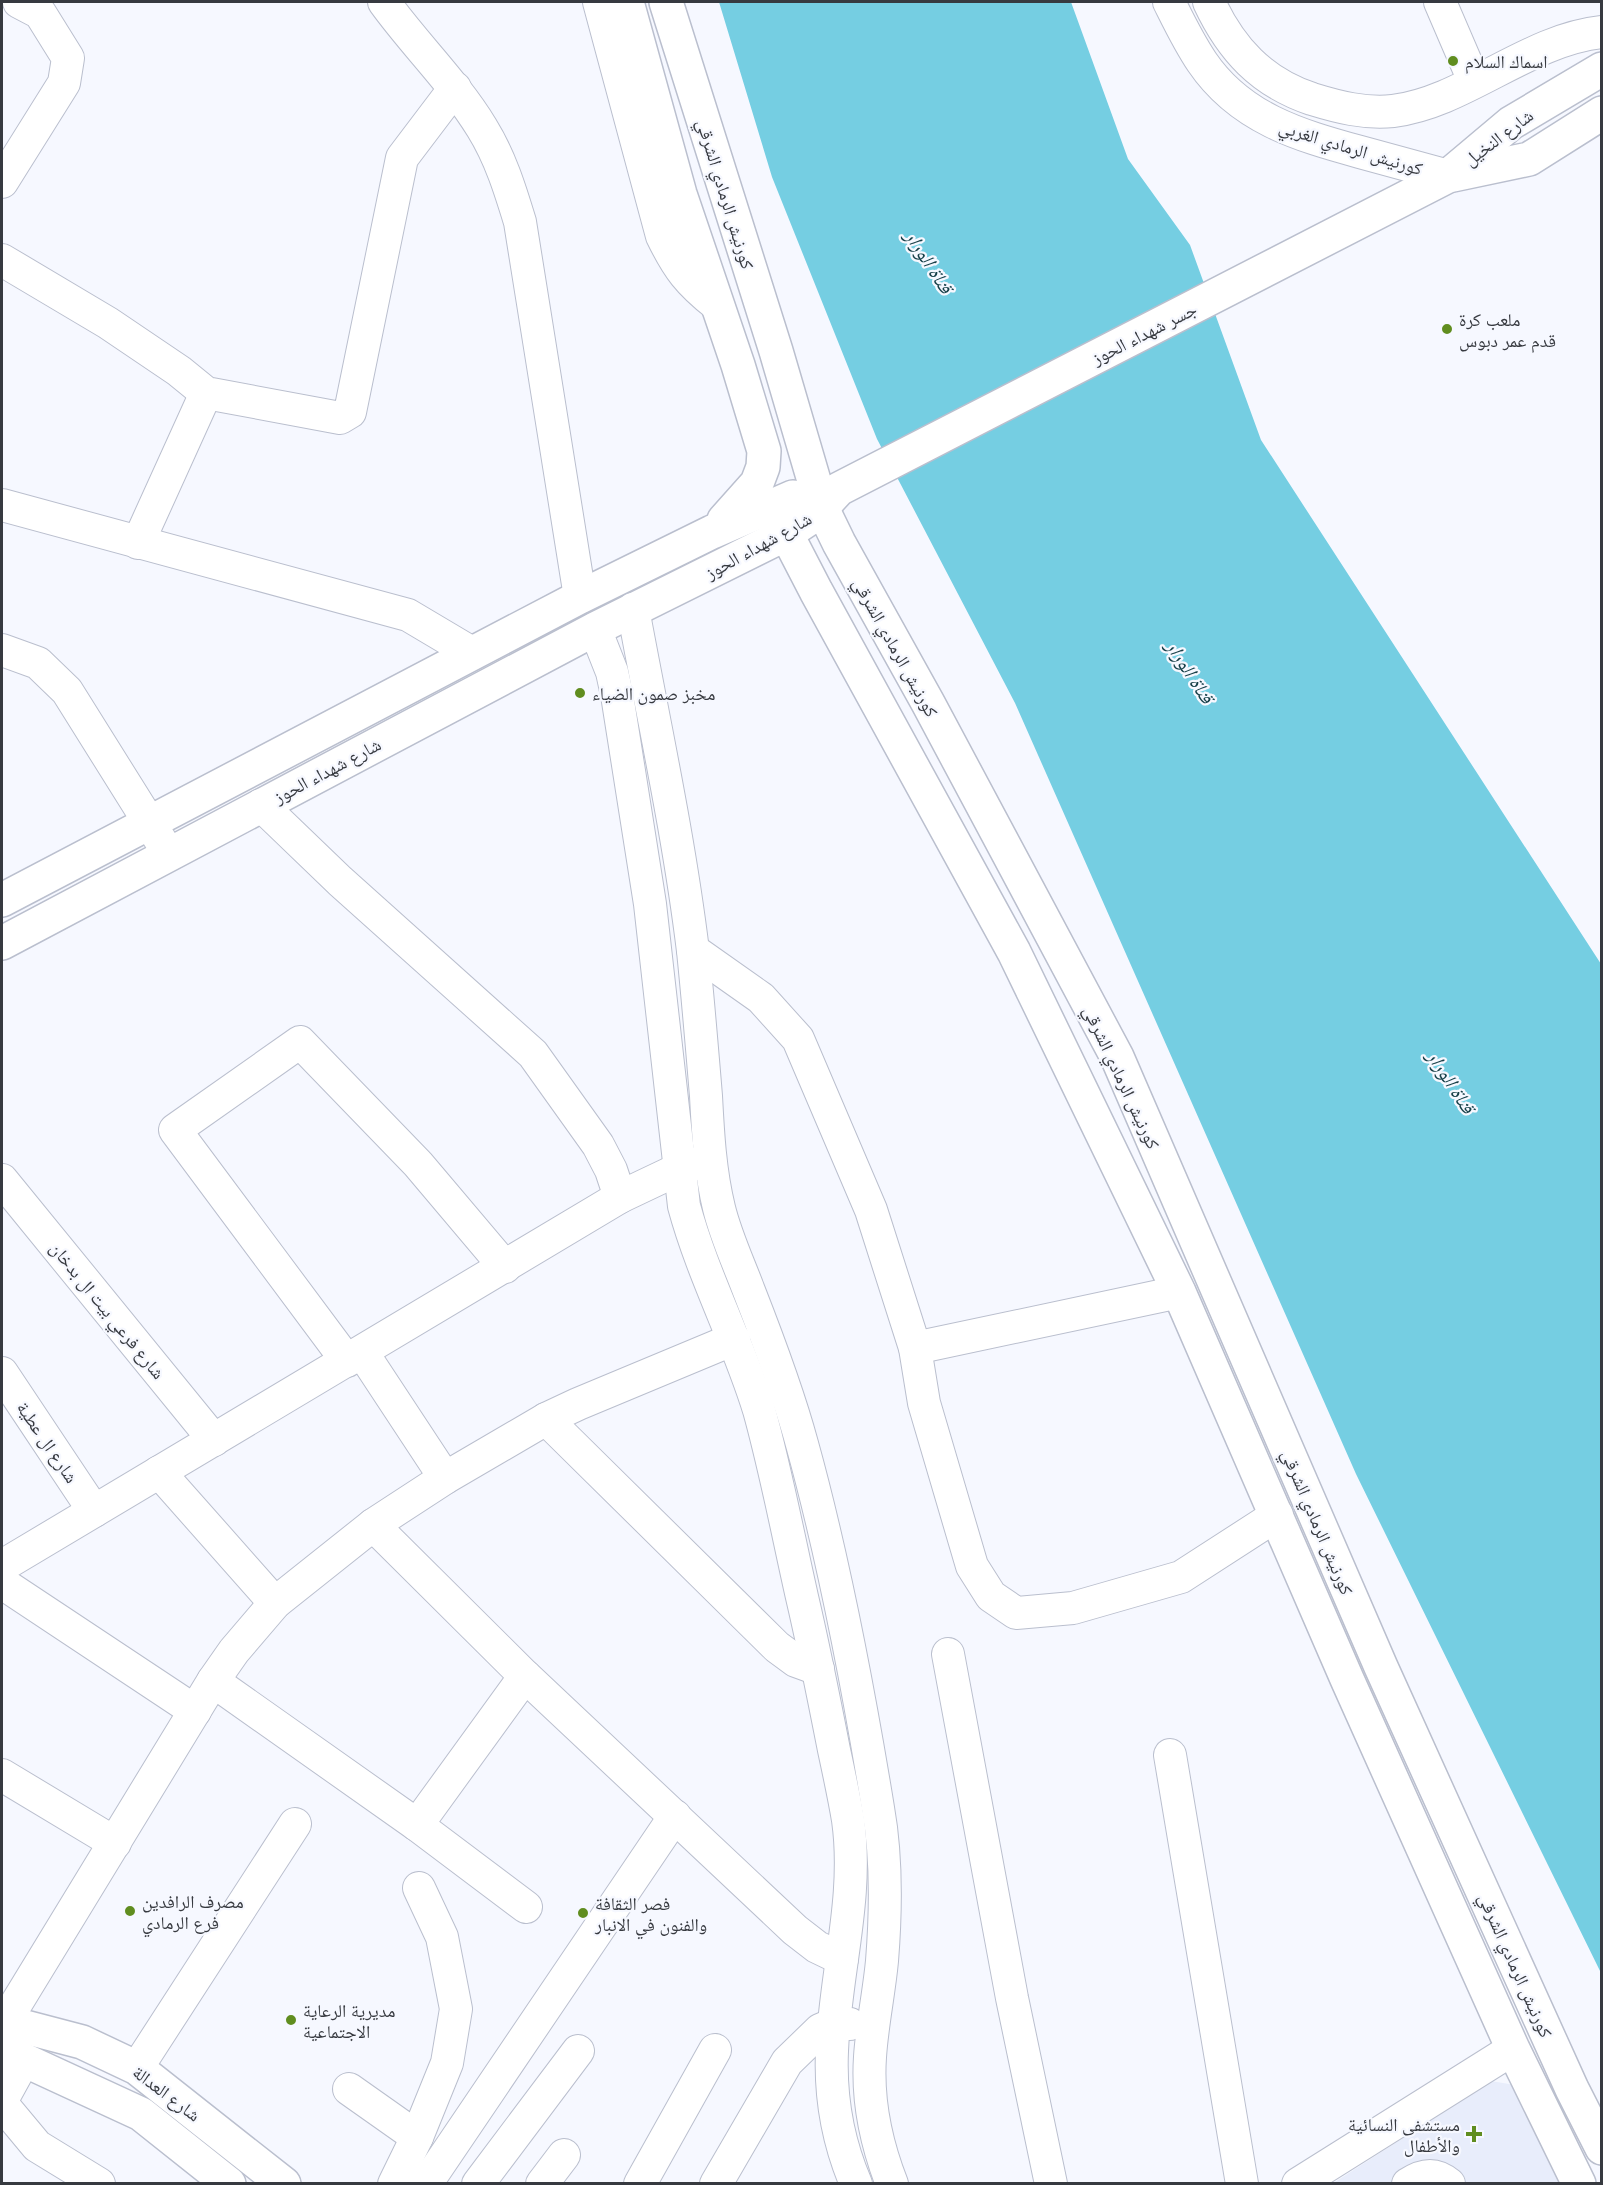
<svg xmlns="http://www.w3.org/2000/svg" width="1603" height="2185" font-family="Lato,'Noto Naskh Arabic',sans-serif">
	<style>
		.built { fill: #e8edfb }
		.water { fill: #75cee2 }
		.lines { fill: none; stroke-linecap: round; stroke-linejoin: round }
		.minor-casing { stroke: #babfce; stroke-width: 34 }
		.major-casing { stroke: #babfce; stroke-width: 36 }
		.minor { stroke: #fff; stroke-width: 32 }
		.major { stroke: #fff; stroke-width: 33 }
		.poi-dot { fill: #608d1f; stroke: #f6f8ff; stroke-width: 2 }
		.labels { text-anchor: middle; dominant-baseline: central; stroke-width: 4.5; stroke-linejoin: round; paint-order: stroke }
		.poi-label { font-size: 18px; fill: #373a40; stroke: #f6f8ff; text-anchor: start }
		.street-label { font-size: 18px; fill: #373a40; stroke: #f6f8ff }
		.water-label { font-size: 20px; font-style: italic; fill: #174049; stroke: #f6f8ff }
	</style>
	<rect width="100%" height="100%" fill="#f6f8ff"/>
	<!-- built -->
	<path class="built" d="M1491,2081L1515,2085L1562,2184H1332Z"/>
	<!-- water -->
	<path class="water" d="M719,2H1071L1128,159L1190,245L1261,440L1601,964V1973L1356,1474L1015,703L877,439L772,177Z"/>
	<g class="lines">
		<!-- minor casing -->
		<g class="minor-casing">
			<g id="minor">
				<path d="M384,2C415,45 454,82 482,128C500,157 510,189 520,222L580,597"/>
				<path d="M599,2L662,236C678,269 689,283 717,305"/>
				<path d="M1169,2C1179,22 1189,43 1202,62C1240,118 1298,135 1360,152C1390,160 1419,168 1448,176"/>
				<path d="M1209,2C1231,49 1261,82 1312,99C1338,107 1365,114 1393,111C1465,102 1527,40 1602,32"/>
				<path d="M1440,2L1474,81"/>
				<path d="M2,182L64,83L68,58L40,13L19,2"/>
				<path d="M2,260L108,323L179,371L206,393L340,418L350,412L402,158L455,88"/>
				<path d="M2,505L408,615L472,653"/>
				<path d="M138,543L206,393"/>
				<path d="M633,609C654,723 679,836 693,951C698,999 702,1048 706,1096C708,1134 710,1171 719,1208C726,1237 739,1264 749,1291C769,1342 788,1392 802,1444C835,1563 858,1686 878,1808C887,1858 886,1911 882,1961C879,1993 872,2025 870,2057C867,2101 876,2143 892,2184"/>
				<path d="M595,629L612,672L617,695L650,904L684,1206C703,1276 738,1341 759,1410C776,1471 788,1535 802,1597C814,1648 824,1699 834,1750C839,1773 844,1796 848,1820C859,1898 835,1973 832,2051C830,2096 838,2142 856,2184"/>
				<path d="M2,650L38,663L67,691L169,854"/>
				<path d="M261,805L340,881L533,1054L598,1145L611,1170L620,1197"/>
				<path d="M693,950L761,998L798,1039L871,1210L915,1348L924,1403L972,1566L991,1596L1016,1613L1073,1608L1181,1577L1277,1515"/>
				<path d="M2,1180L214,1440"/>
				<path d="M915,1348L1179,1292"/>
				<path d="M362,1352L445,1478"/>
				<path d="M347,1361L175,1130L300,1042L418,1164L505,1267"/>
				<path d="M2,1373L94,1511"/>
				<path d="M546,1419L777,1647L796,1661L818,1669"/>
				<path d="M159,1472L275,1603"/>
				<path d="M373,1525L525,1676L795,1930L817,1947L842,1959"/>
				<path d="M2,1566L620,1197L679,1169L698,1163"/>
				<path d="M2,1583L195,1711"/>
				<path d="M948,1654L1012,1998L1051,2184"/>
				<path d="M213,1681L417,1825L526,1907"/>
				<path d="M1170,1755L1242,2184"/>
				<path d="M2,1775L115,1843"/>
				<path d="M417,1825L525,1676"/>
				<path d="M5,2022L213,1681L234,1651L275,1603L373,1525L445,1478L546,1419L578,1404L734,1339"/>
				<path d="M137,2068L295,1824"/>
				<path d="M349,2089L417,2137"/>
				<path d="M2,2100L24,2060"/>
				<path d="M2,2104L37,2146L99,2184"/>
				<path d="M394,2184L417,2137L447,2063L456,2009L442,1937L419,1888"/>
				<path d="M426,2184L675,1816"/>
				<path d="M478,2184L578,2051"/>
				<path d="M542,2184L564,2155"/>
				<path d="M640,2184L715,2050"/>
				<path d="M716,2184L787,2062L820,2030L834,2024H850"/>
				<path d="M1298,2184L1513,2049"/>
				<path d="M1408,2184C1423,2174 1435,2172 1449,2184"/>
			</g>
		</g>
		<!-- major casing -->
		<g class="major-casing">
			<g id="major">
				<path d="M627,2L680,194L738,365L764,451L763,467L757,483L724,520"/>
				<path d="M666,2L776,351L822,508L839,543L928,703L1117,1057L1381,1667L1572,2089L1602,2148"/>
				<path d="M1453,175L1529,159L1602,113"/>
				<path d="M772,506L816,591L1014,952L1179,1292L1347,1679L1513,2049L1579,2184"/>
				<path d="M2,900L580,597L712,532L793,497"/>
				<path d="M2,943L595,629L786,534L816,514L839,489L1448,176L1511,123L1602,69"/>
				<path d="M2,2021L82,2042L137,2068L284,2184"/>
				<path d="M2,2054L24,2060L141,2114L229,2184"/>
			</g>
		</g>
		<!-- minor -->
		<use href="#minor" class="minor"/>
		<!-- major -->
		<use href="#major" class="major"/>
	</g>
	<!-- markers -->
	<g class="poi-dot">
		<circle cx="1453" cy="61" r="6"/>
		<circle cx="1447" cy="329" r="6"/>
		<circle cx="580" cy="693" r="6"/>
		<circle cx="130" cy="1911" r="6"/>
		<circle cx="583" cy="1913" r="6"/>
		<circle cx="291" cy="2020" r="6"/>
		<path d="M1471 2125h6v6h6v6h-6v6h-6v-6h-6v-6h6z"/>
	</g>
	<g class="labels">
		<!-- poi labels -->
		<g class="poi-label">
			<text x="1465" y="61">اسماك السلام</text>
			<text x="1459" y="319">ملعب كرة<tspan x="1459" dy="21">قدم عمر دبوس</tspan></text>
			<text x="592" y="693">مخبز صمون الضياء</text>
			<text x="142" y="1901">مصرف الرافدين<tspan x="142" dy="21">فرع الرمادي</tspan></text>
			<text x="595" y="1903">فصر الثقافة<tspan x="595" dy="21">والفنون في الانبار</tspan></text>
			<text x="303" y="2010">مديرية الرعاية<tspan x="303" dy="21">الاجتماعية</tspan></text>
			<text x="1460" y="2124" text-anchor="end">مستشفى النسائية<tspan x="1460" dy="21">والأطفال</tspan></text>
		</g>
		<!-- street labels -->
		<g class="street-label">
			<text transform="translate(1498 137) rotate(-37)">شارع النخيل</text>
			<text transform="translate(1351 147) rotate(17)">كورنيش الرمادي الغربي</text>
			<text transform="translate(726 194) rotate(73)">كورنيش الرمادي الشرقي</text>
			<text transform="translate(1144 333) rotate(-27)">جسر شهداء الحوز</text>
			<text transform="translate(758 545) rotate(-29)">شارع شهداء الحوز</text>
			<text transform="translate(896 647) rotate(61)">كورنيش الرمادي الشرقي</text>
			<text transform="translate(327 770) rotate(-28)">شارع شهداء الحوز</text>
			<text transform="translate(1122 1077) rotate(65)">كورنيش الرمادي الشرقي</text>
			<text transform="translate(108 1310) rotate(51)">شارع فرعي بيت ال بدخان</text>
			<text transform="translate(48 1442) rotate(56)">شارع ال عطية</text>
			<text transform="translate(1318 1522) rotate(67)">كورنيش الرمادي الشرقي</text>
			<text transform="translate(1516 1965) rotate(66)">كورنيش الرمادي الشرقي</text>
			<text transform="translate(167 2093) rotate(37)">شارع العدالة</text>
		</g>
		<!-- water labels -->
		<g class="water-label">
			<text transform="translate(930 261) rotate(57)">قناة الورار</text>
			<text transform="translate(1191 671) rotate(57)">قناة الورار</text>
			<text transform="translate(1452 1081) rotate(57)">قناة الورار</text>
		</g>
	</g>
	<!-- border -->
	<rect width="1603" height="2185" fill="none" stroke="#373a40" stroke-width="6"/>
</svg>
